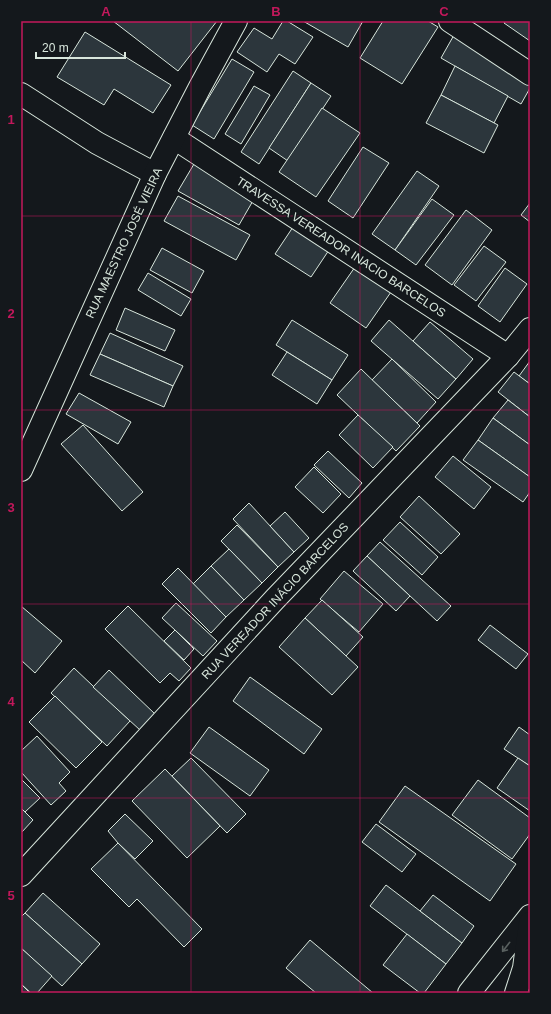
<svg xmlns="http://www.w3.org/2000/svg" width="551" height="1014" font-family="Arial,sans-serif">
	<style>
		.building { fill: #2c363c; stroke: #d8e6dc }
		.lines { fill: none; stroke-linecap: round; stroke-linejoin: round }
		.minor-casing { stroke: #d8e6dc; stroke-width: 24 }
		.minor { stroke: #14181c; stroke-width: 22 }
		.oneway { stroke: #59605f }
		.grid { fill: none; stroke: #c2185b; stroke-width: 1; stroke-opacity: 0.55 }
		.labels { text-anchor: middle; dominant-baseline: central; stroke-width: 3; stroke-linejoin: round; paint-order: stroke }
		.street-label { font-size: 12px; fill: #d8e6dc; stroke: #14181c }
		.neatline { fill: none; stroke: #c2185b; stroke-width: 1.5 }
		.grid-label { font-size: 13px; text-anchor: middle; font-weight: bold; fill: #c2185b }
	</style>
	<rect width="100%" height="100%" fill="#14181c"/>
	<!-- building -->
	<g class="building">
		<path d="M113,21H217L178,71Z"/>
		<path d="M283,21H287L313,37L295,64L279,54L267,72L237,52L254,28L272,39Z"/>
		<path d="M303,21H363L348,47Z"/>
		<path d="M383,21H428L438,27L402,84L360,58Z"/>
		<path d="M505,21H530V41L504,23Z"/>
		<path d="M85,32L171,85L153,113L114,89L104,105L57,77Z"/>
		<path d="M454,35L530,78V88L521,104L441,58Z"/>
		<path d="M232,59L254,72L214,139L192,125Z"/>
		<path d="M455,66L508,96L494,123L441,95Z"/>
		<path d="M293,71L311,83L259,164L241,152Z"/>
		<path d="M311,83L331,96L288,161L269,148Z"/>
		<path d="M254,86L270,95L241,144L225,134Z"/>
		<path d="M441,95L498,125L484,153L426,123Z"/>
		<path d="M322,108L360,133L316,197L279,172Z"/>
		<path d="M363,147L389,163L353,218L328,201Z"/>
		<path d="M194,164L254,199L239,225L178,191Z"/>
		<path d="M417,171L439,186L395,250L372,234Z"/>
		<path d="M178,196L250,235L236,260L164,221Z"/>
		<path d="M432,199L454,215L416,265L395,250Z"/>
		<path d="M530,203V222L521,215Z"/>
		<path d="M466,210L492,230L452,285L425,265Z"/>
		<path d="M295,224L331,247L311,277L275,254Z"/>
		<path d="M484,246L506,262L476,301L454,285Z"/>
		<path d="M162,248L204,271L192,293L150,270Z"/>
		<path d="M355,267L391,292L366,328L330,303Z"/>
		<path d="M505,268L527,284L500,322L478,306Z"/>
		<path d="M148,273L191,299L181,316L138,290Z"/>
		<path d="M125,308L175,330L165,351L116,330Z"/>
		<path d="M292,320L348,355L332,380L276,345Z"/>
		<path d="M389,320L456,379L438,399L371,341Z"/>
		<path d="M430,322L473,359L456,379L413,341Z"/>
		<path d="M110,333L183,366L173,386L100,354Z"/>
		<path d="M287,352L332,380L317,404L272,375Z"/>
		<path d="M100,354L173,386L164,407L90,375Z"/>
		<path d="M392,359L436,402L417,423L372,380Z"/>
		<path d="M530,361V384L519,376Z"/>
		<path d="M361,369L420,426L396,451L337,395Z"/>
		<path d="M514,372L530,384V417L498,392Z"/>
		<path d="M79,393L131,422L118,444L66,414Z"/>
		<path d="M508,400L530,417V445L493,418Z"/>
		<path d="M358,415L393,447L373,468L339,435Z"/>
		<path d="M493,418L530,445V477L478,440Z"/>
		<path d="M83,425L143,492L122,511L61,444Z"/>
		<path d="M478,440L530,477V492L523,502L463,460Z"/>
		<path d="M328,451L362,483L349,498L314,465Z"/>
		<path d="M453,456L491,487L474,509L435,477Z"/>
		<path d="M314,467L341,494L323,513L295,487Z"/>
		<path d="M419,496L460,534L441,554L400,517Z"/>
		<path d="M249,503L294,552L278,567L233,519Z"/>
		<path d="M285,512L309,538L294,552L270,526Z"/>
		<path d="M400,522L438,557L422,575L383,540Z"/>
		<path d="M237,525L278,567L262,583L221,541Z"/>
		<path d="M380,542L451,606L437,621L367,556Z"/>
		<path d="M229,549L262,583L244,600L211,566Z"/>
		<path d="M367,556L410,596L396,611L353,571Z"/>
		<path d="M211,566L244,600L226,617L193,584Z"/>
		<path d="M178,568L226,617L211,633L162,584Z"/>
		<path d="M344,571L383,604L359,632L320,599Z"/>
		<path d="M322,600L363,637L346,656L305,618Z"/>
		<path d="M176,603L217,641L203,656L162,618Z"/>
		<path d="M21,606L62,641L35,673L21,660Z"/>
		<path d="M128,606L191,668L179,681L170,673L160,683L105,629Z"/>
		<path d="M305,618L358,667L332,695L279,647Z"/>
		<path d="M490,625L528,654L516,669L478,640Z"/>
		<path d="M175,630L194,649L184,660L164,641Z"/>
		<path d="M74,668L130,721L107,746L51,693Z"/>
		<path d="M109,670L155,714L140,730L93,687Z"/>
		<path d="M250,677L322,729L304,754L233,701Z"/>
		<path d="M55,696L102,742L76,768L29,722Z"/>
		<path d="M209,727L269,770L250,796L190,753Z"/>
		<path d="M519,727L530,735V766L504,749Z"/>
		<path d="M37,736L70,772L59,783L66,791L51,805L21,772V751Z"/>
		<path d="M191,758L246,814L227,833L172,776Z"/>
		<path d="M518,758L530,766V811L497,788Z"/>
		<path d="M165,769L220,826L187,858L132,801Z"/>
		<path d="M21,779L40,798L25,812L21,808Z"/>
		<path d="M478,780L530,818V834L512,859L452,815Z"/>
		<path d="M405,786L516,864L490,901L379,822Z"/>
		<path d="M21,808L33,820L21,833Z"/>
		<path d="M125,814L153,841L135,859L118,843L108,831Z"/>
		<path d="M376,824L416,854L402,872L362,842Z"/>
		<path d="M118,843L202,929L184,947L137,899L129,907L91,869Z"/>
		<path d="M386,885L462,943L446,964L370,906Z"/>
		<path d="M43,893L100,944L82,964L25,913Z"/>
		<path d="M433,895L474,926L462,943L420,911Z"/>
		<path d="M25,913L82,964L62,986L21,948V917Z"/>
		<path d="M407,934L446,964L424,993H420L383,965Z"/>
		<path d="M310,940L373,993H316L286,968Z"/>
		<path d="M21,948L52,976L37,993H31L21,984Z"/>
		<path d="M21,984L30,993H21Z"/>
	</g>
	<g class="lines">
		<!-- minor casing -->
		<g class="minor-casing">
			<g id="minor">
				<path d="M450,21L530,74"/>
				<path d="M21,94L97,143L155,174"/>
				<path d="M174,138L508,356"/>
				<path d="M21,470L155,174L200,87L236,21"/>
				<path d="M21,875L275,599L508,356L530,329"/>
				<path d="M469,993L530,916"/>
				<path d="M516,993L524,968L530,923"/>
			</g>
		</g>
		<!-- minor -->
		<use href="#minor" class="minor"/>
	</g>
	<!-- one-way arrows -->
	<defs><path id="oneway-shaft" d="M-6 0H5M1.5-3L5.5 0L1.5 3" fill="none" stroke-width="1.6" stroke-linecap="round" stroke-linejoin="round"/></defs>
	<use class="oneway" href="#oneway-shaft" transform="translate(506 947) rotate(128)"/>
	<!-- grid -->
	<path class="grid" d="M191,21V993M360,21V993M21,216H530M21,410H530M21,604H530M21,798H530"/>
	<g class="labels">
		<!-- street labels -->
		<g class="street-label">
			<text transform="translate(124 243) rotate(-65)">RUA MAESTRO JOSÉ VIEIRA</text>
			<text transform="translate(341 247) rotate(33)">TRAVESSA VEREADOR INACIO BARCELOS</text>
			<text transform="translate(275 601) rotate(-47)">RUA VEREADOR INÁCIO BARCELOS</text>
		</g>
	</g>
	<!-- border -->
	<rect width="551" height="1014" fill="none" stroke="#14181c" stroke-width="44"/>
	<!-- scale -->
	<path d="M36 52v6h89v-6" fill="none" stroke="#d8e6dc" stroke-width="2"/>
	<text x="42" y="52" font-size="12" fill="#d8e6dc" stroke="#14181c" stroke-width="3" paint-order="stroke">20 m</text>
	<rect x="22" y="22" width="507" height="970" class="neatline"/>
	<g class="grid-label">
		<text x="106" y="16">A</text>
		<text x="276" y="16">B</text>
		<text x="444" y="16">C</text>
		<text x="11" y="124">1</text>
		<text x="11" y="318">2</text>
		<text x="11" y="512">3</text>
		<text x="11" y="706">4</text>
		<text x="11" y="900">5</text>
	</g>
</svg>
